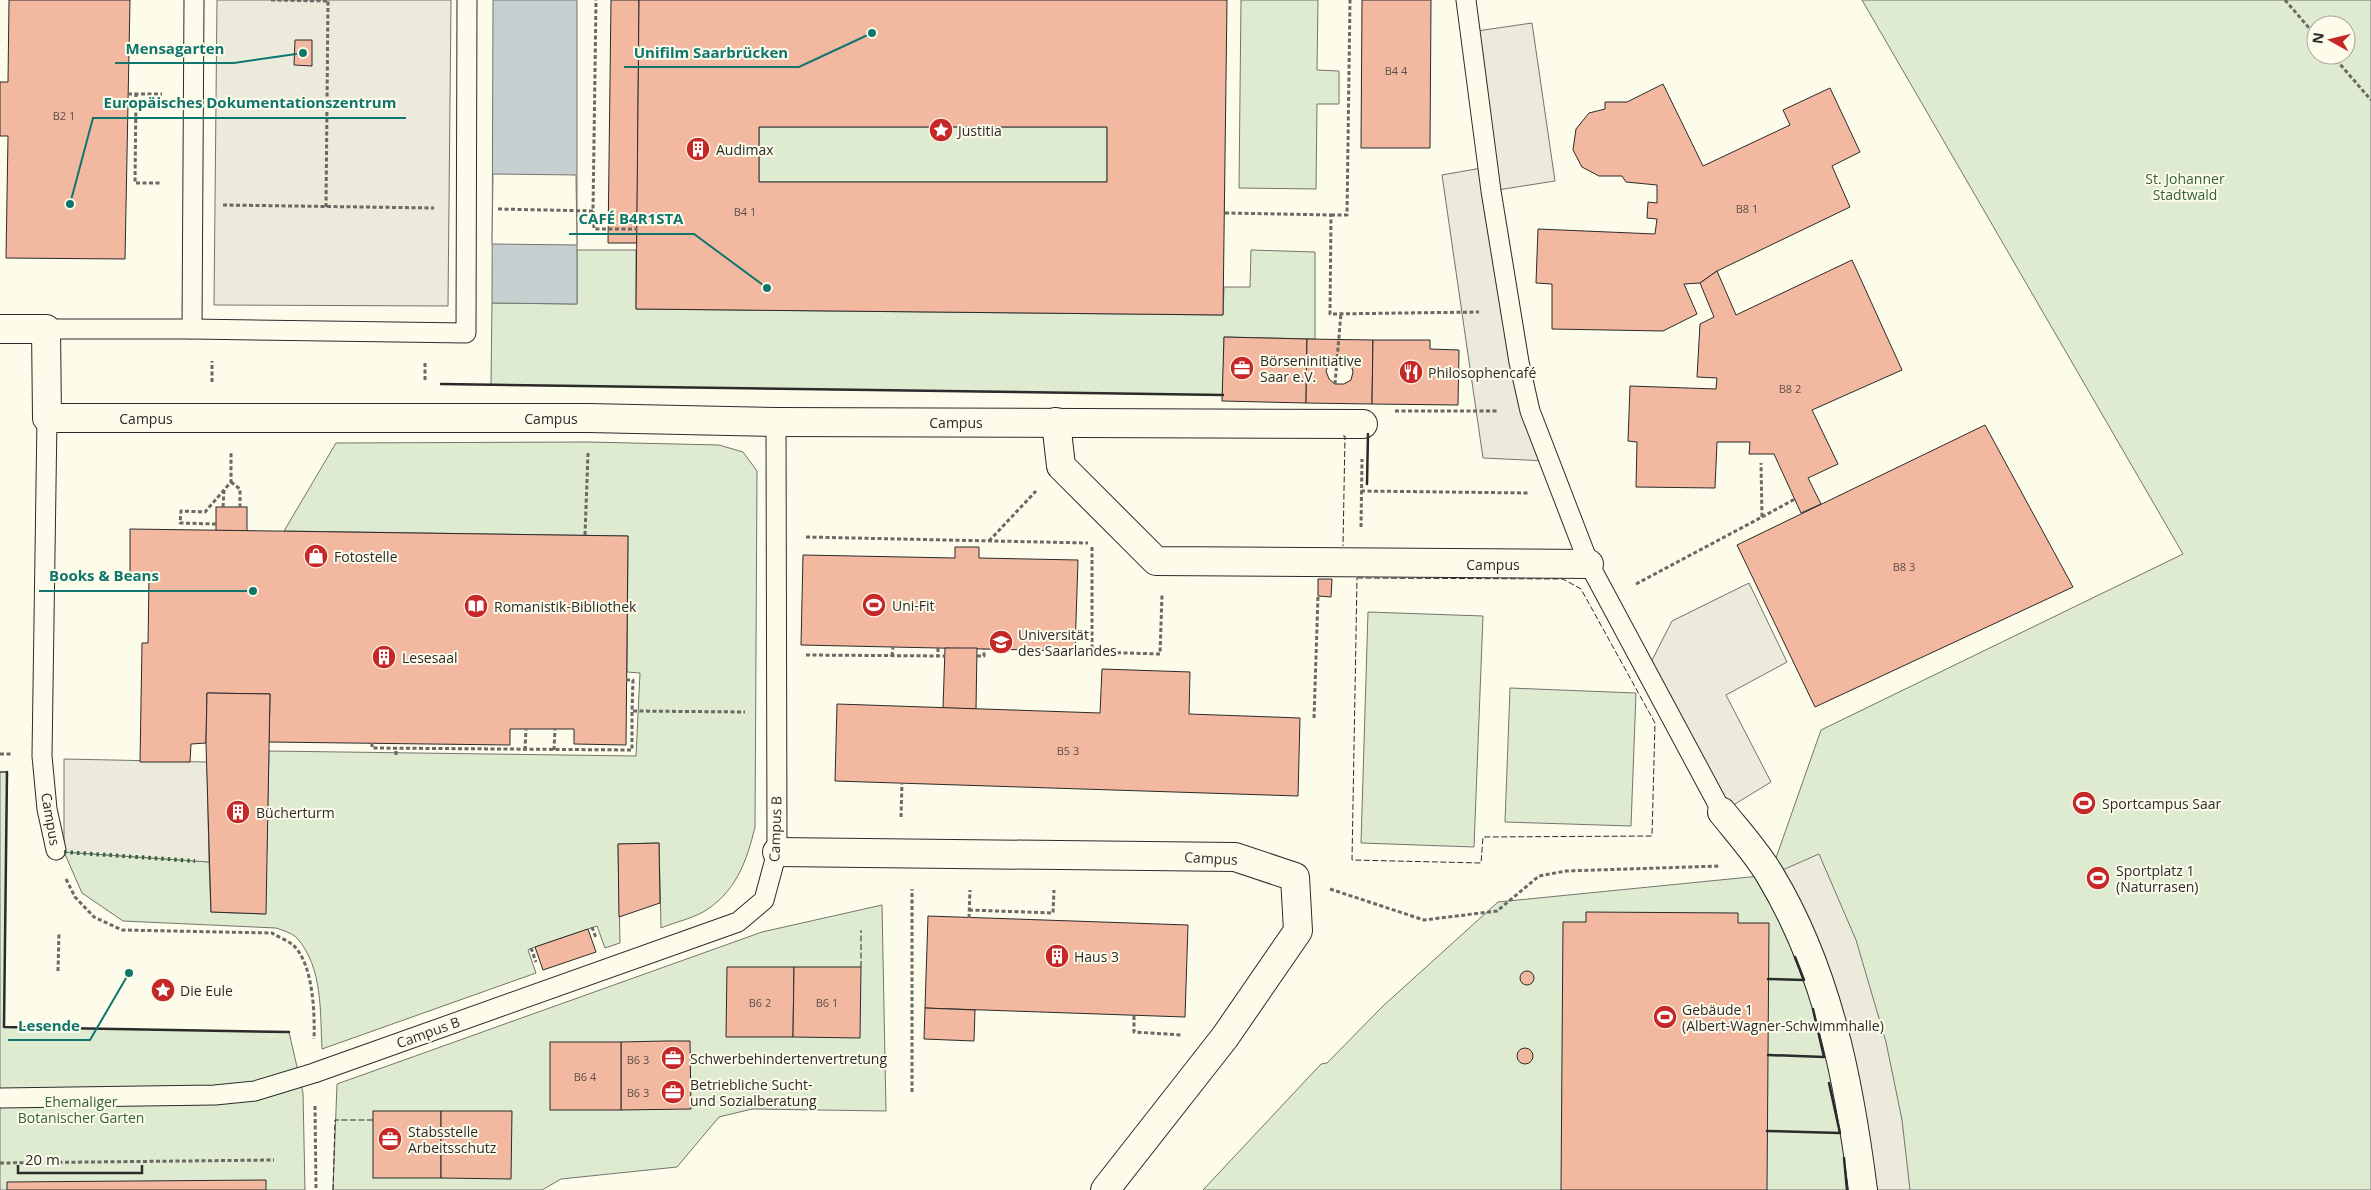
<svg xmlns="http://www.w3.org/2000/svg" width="2371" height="1190" font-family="'Open Sans',sans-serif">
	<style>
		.green { fill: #deebd1; stroke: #74746e; fill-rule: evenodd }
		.parking { fill: #eceadb; stroke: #74746e }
		.water { fill: #c7d0d0; stroke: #74746e }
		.pier { fill: #fdfbea; stroke: #74746e }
		.building { fill: #f2b8a0; stroke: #2b2b2b; fill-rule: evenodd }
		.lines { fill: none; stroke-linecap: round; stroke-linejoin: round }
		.service-casing { stroke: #2b2b2b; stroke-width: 21 }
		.minor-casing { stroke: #2b2b2b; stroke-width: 30 }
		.path { stroke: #6a6964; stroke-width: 3; stroke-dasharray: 4 2.5; stroke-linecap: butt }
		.service { stroke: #fdfbea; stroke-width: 19 }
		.minor { stroke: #fdfbea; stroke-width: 28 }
		.hedge { stroke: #34623c; stroke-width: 4; stroke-dasharray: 2.5 4; stroke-linecap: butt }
		.fence { stroke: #2b2b2b; stroke-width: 1; stroke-dasharray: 6 2.5; stroke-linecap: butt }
		.wall { stroke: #2b2b2b; stroke-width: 2.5 }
		.labels { text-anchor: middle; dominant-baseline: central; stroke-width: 4; stroke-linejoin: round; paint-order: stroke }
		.number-label { font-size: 11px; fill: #5d4e48 }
		.poi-label { font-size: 14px; fill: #2b2b2b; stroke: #fdfbea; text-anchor: start }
		.park-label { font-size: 14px; fill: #34623c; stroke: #fdfbea }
		.street-label { font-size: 14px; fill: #2b2b2b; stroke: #fdfbea }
		.leader { fill: none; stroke: #0f766e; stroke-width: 2 }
		.callout-dot { fill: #0f766e; stroke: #fdfbea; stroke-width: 2 }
		.callout-label { font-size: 15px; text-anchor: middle; font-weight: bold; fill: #0f766e; stroke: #fdfbea; stroke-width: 4; stroke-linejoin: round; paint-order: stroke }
	</style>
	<rect width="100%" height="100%" fill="#fdfbea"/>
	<!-- green -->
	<g class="green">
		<path d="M1241,0H1318L1317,70L1339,71V104H1317L1316,189L1239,188Z"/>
		<path d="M1862,0H2371V1190H1203L1321,1064L1327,1063L1383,1006L1498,902L1770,875L1821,730L2183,554ZM2316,25H2346V55H2316Z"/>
		<rect x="759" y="127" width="348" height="55"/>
		<path d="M577,250H636V309L1223,315L1224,287H1250L1251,250L1315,252V339L1224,337L1223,395L491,385L492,303L577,304Z"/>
		<path d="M588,442L719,445L743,452L757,471L755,827C747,860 737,889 708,909C695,918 675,922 661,928L659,843L618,844L620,943L605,948L597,926L535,947L528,950L536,973L322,1049C320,1011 323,968 297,938C292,933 282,930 276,928L123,921L82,893L64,852L209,862L211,912L265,914L269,751L636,756L640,673L627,672L628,536L284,531L336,443Z"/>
		<path d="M1368,612L1483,616L1474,847L1361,843Z"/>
		<path d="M1510,688L1636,693L1631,826L1505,822Z"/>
		<path d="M0,772H7L4,1027L289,1032L303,1093L305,1190H0Z"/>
		<path d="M882,905L886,1111L752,1109L719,1117L677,1167L561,1179L542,1190H333L337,1084L762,932Z"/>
	</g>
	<!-- parking -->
	<g class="parking">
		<path d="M217,0H451L448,306L214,305Z"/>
		<path d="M1532,23L1555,181L1491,191L1547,461L1483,458L1442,175L1487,167L1470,32Z"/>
		<path d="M1749,583L1787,662L1726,695L1771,782L1722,812L1647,670L1672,621Z"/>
		<path d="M64,759L207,762L209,862L64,852Z"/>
		<path d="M1819,854L1856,940L1886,1042L1902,1120L1910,1190H1863L1854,1125L1771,875Z"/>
	</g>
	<!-- water -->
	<path class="water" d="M493,0H577V304L492,303Z"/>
	<!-- pier -->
	<path class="pier" d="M493,174L576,175L577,245L492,244Z"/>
	<!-- building -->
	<g class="building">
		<path d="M9,0H130L125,259L6,258L8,136H0V82H8Z"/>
		<path d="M611,0H639L637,243H608Z"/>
		<path d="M639,0H1227L1223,315L636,309ZM759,127H1107V182H759Z"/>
		<path d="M1362,0H1431L1430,148H1361Z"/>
		<path d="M295,40H312V66L294,65Z"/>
		<path d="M1663,84L1703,166L1790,125L1783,110L1830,88L1860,152L1832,166L1850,207L1717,271L1700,283L1684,284L1697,314L1663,331L1552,329V284L1536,283L1538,229L1655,234L1657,219L1647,218L1648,202L1657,203V185L1626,182L1622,176H1599L1582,167L1573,150L1576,129L1589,113L1605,109V102H1627Z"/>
		<path d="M1852,260L1902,370L1812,410L1838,464L1808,478L1821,504L1801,513L1774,454H1749L1750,442H1717L1715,488L1636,487L1637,442L1628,441L1630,386L1716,389L1717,378L1697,377L1700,324L1714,317L1700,283L1717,271L1736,315Z"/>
		<path d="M1224,337L1307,339L1306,403L1222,401Z"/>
		<path d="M1307,339L1373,340L1372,404L1306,403ZM1336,359H1345L1351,364L1353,372L1351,380L1344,384H1335L1329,379L1326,371L1329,363Z"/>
		<path d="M1373,340H1430V349L1459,350L1458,405L1372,404Z"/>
		<path d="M1985,425L2073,587L1815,707L1737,545Z"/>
		<rect x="216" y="507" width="31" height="24"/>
		<path d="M130,529L628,536L626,745L574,744V729H510V745L269,742L270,694L207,693L206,743L191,744L190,762H140L142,643H148L149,578H130Z"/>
		<path d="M955,547H979V558L1078,560L1075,651L801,645L803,555L955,558Z"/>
		<path d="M1318,579H1332L1331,597L1318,596Z"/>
		<path d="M945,648H977L976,709L943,708Z"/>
		<path d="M1102,669L1190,672L1189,714L1300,718L1298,796L835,781L837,704L1100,713Z"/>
		<path d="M207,693L270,694L266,914L211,912L206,743Z"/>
		<path d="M659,843L660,903L619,917L618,844Z"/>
		<path d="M1586,912L1738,913V923H1769L1767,1190H1561L1563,922H1586Z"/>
		<path d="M928,916L1188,925L1185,1017L925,1008Z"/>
		<path d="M588,929L596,952L543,970L535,947Z"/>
		<path d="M727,967H794L793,1037H726Z"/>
		<path d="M794,967H861L860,1038L793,1037Z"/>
		<circle cx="1527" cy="978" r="7"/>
		<path d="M925,1008L975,1010L974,1041L924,1039Z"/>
		<path d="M665,1041H690L691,1109L621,1110V1042Z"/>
		<rect x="550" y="1042" width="71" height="68"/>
		<circle cx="1525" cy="1056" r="8"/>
		<rect x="373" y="1111" width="68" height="67"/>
		<path d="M441,1111H512L511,1179L441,1178Z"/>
		<path d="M266,1180V1190H7V1182Z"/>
	</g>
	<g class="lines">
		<!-- service casing -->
		<g class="service-casing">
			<g id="service">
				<path d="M1466,0L1491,191L1519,362L1530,411L1589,564L1722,812"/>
				<path d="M46,329H192L194,0"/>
				<path d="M192,329L466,333L467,0"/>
				<path d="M47,418L42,756L47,809L56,850"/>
				<path d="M0,1098L215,1095L255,1091L314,1073L738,922L764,900L777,852L776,422"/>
			</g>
		</g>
		<!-- minor casing -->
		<g class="minor-casing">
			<g id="minor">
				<path d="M0,329H46L47,418H588L776,422L1363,424"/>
				<path d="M1056,422L1061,466L1156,561L1589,564"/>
				<path d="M1722,812C1738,832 1757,853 1770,875C1828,971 1849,1081 1863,1190"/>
				<path d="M777,852L1235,857L1295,877L1298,931L1225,1037L1105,1190"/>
			</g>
		</g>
		<!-- path -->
		<g class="path">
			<path d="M271,0L328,1"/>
			<path d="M2285,0L2316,36"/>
			<path d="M2332,55L2371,100"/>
			<path d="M136,93L135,183H162"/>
			<path d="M128,94H162"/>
			<path d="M223,205L434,208"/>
			<path d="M326,207L328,0"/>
			<path d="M498,209L593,211L596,0"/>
			<path d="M593,211L594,229H637"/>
			<path d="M1225,213L1331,215L1330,314L1479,312"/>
			<path d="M1331,215H1347L1350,0"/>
			<path d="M425,363V382"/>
			<path d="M212,382V361"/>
			<path d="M1335,384L1341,313"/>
			<path d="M1395,411H1498"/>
			<path d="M231,482L240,489V507"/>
			<path d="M1361,491L1528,493"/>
			<path d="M223,507L224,490"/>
			<path d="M1762,517L1795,499"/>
			<path d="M216,524L180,523L181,511L205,512L231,482V452"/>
			<path d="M1361,527L1362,459"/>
			<path d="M585,535L588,453"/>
			<path d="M806,537L1088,543"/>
			<path d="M989,541L1036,491"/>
			<path d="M1092,547V652L1160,654L1162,595"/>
			<path d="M1636,584L1762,517L1761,463"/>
			<path d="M938,648V656"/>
			<path d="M806,655L945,656"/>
			<path d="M892,656L893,647"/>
			<path d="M977,656H984V649"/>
			<path d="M626,680H633L632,711L745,712"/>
			<path d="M1314,718L1318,596"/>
			<path d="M372,743V748L632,750V711"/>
			<path d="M525,750L526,729"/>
			<path d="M554,750L555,729"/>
			<path d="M0,754H11"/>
			<path d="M396,755V748"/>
			<path d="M901,817L902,783"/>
			<path d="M66,879L75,897L94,917L122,930L272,933C278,937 287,940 293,945C313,963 315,1013 314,1039"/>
			<path d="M1330,889L1424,920L1497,911L1539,876L1566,871L1720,866"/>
			<path d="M969,910L1053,913L1054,890"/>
			<path d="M969,918L970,890"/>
			<path d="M592,927L596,938"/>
			<path d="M531,948L536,962"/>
			<path d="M58,971L59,932"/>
			<path d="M1134,1016V1032L1182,1035"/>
			<path d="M912,1092V889"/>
			<path d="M315,1106L316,1190"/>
			<path d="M0,1163L274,1160"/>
		</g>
		<!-- service -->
		<use href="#service" class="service"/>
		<!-- minor -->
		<use href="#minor" class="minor"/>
		<!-- hedge -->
		<path class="hedge" d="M64,852L195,861"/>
		<!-- fence -->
		<g class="fence">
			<path d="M1343,436H1345L1343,546"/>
			<path d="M1357,578L1563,579L1581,589L1655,723L1652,836L1483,837L1481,863L1352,860Z"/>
			<path d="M0,772H7"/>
			<path d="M861,967V930"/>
			<path d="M333,1190L335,1120H373"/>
		</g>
		<!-- wall -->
		<g class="wall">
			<path d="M441,384L1223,395"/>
			<path d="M1367,484L1368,434"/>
			<path d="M7,772L4,1027L289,1032"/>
			<path d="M1768,979L1804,980L1795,957"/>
			<path d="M1768,1055L1824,1057L1813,1009"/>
			<path d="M1767,1131L1840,1133L1829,1083"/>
			<path d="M1844,1158L1847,1190"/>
		</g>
	</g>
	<!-- icons -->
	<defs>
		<g id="sight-disc" transform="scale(1.25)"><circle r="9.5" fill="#c62828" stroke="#fdfbea"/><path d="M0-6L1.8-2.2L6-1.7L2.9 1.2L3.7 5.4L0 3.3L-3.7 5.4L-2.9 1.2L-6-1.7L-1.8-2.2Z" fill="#fff"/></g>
		<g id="building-disc" transform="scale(1.25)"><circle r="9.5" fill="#c62828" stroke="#fdfbea"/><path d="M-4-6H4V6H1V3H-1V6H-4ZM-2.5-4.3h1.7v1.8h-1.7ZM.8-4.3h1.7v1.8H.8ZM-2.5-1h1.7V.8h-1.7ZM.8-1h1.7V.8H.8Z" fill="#fff"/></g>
		<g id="office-disc" transform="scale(1.25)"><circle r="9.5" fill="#c62828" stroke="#fdfbea"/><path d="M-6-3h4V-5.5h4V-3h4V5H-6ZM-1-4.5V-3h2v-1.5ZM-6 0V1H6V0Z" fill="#fff"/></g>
		<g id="restaurant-disc" transform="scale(1.25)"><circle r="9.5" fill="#c62828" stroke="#fdfbea"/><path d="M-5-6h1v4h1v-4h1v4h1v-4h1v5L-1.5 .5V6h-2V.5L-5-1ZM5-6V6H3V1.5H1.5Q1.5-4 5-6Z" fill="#fff"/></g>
		<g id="shop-disc" transform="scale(1.25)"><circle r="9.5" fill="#c62828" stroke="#fdfbea"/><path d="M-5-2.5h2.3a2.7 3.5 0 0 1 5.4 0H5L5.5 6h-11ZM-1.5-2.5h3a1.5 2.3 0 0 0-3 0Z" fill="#fff"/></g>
		<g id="stadium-disc" transform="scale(1.25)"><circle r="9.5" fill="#c62828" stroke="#fdfbea"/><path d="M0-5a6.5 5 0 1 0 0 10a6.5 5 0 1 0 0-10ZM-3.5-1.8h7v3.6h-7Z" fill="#fff"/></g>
		<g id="library-disc" transform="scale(1.25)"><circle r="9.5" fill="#c62828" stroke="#fdfbea"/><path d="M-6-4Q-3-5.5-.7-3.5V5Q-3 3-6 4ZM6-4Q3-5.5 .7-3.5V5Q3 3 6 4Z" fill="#fff"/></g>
		<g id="university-disc" transform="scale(1.25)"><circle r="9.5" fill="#c62828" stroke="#fdfbea"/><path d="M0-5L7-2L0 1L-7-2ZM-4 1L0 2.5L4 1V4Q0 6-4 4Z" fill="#fff"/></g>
	</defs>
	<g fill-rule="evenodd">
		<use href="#sight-disc" x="941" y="130"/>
		<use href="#building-disc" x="698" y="149"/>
		<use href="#office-disc" x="1242" y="368"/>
		<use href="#restaurant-disc" x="1411" y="372"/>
		<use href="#shop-disc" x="316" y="556"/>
		<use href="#stadium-disc" x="874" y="605"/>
		<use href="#library-disc" x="476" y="606"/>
		<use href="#university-disc" x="1001" y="642"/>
		<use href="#building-disc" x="384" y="657"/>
		<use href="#stadium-disc" x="2084" y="803"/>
		<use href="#building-disc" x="238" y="812"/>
		<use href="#stadium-disc" x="2098" y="878"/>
		<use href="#building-disc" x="1057" y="956"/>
		<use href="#sight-disc" x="163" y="990"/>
		<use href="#stadium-disc" x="1665" y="1017"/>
		<use href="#office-disc" x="673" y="1058"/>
		<use href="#office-disc" x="673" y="1092"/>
		<use href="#office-disc" x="390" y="1139"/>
	</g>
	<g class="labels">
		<!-- number labels -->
		<g class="number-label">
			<text x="1396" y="70">B4 4</text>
			<text x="64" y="115">B2 1</text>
			<text x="1747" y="208">B8 1</text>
			<text x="745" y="211">B4 1</text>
			<text x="1790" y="388">B8 2</text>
			<text x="1904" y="566">B8 3</text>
			<text x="1068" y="750">B5 3</text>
			<text x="760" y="1002">B6 2</text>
			<text x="827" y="1002">B6 1</text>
			<text x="638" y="1059">B6 3</text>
			<text x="585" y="1076">B6 4</text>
			<text x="638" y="1092">B6 3</text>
		</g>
		<!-- poi labels -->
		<g class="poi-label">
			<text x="958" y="130">Justitia</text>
			<text x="716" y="149">Audimax</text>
			<text x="1260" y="360">Börseninitiative<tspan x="1260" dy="16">Saar e.V.</tspan></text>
			<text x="1428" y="372">Philosophencafé</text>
			<text x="334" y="556">Fotostelle</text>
			<text x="892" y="605">Uni-Fit</text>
			<text x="494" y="606">Romanistik-Bibliothek</text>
			<text x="1018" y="634">Universität<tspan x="1018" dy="16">des Saarlandes</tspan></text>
			<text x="402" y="657">Lesesaal</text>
			<text x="2102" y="803">Sportcampus Saar</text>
			<text x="256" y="812">Bücherturm</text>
			<text x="2116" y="870">Sportplatz 1<tspan x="2116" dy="16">(Naturrasen)</tspan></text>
			<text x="1074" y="956">Haus 3</text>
			<text x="180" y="990">Die Eule</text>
			<text x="1682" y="1009">Gebäude 1<tspan x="1682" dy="16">(Albert-Wagner-Schwimmhalle)</tspan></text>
			<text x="690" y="1058">Schwerbehindertenvertretung</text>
			<text x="690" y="1084">Betriebliche Sucht-<tspan x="690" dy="16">und Sozialberatung</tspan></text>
			<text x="408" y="1131">Stabsstelle<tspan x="408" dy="16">Arbeitsschutz</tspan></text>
		</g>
		<!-- park labels -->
		<g class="park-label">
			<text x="2185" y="178">St. Johanner<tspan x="2185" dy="16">Stadtwald</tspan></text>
			<text x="81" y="1101">Ehemaliger<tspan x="81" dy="16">Botanischer Garten</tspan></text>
		</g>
		<!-- street labels -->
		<g class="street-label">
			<text x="146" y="418">Campus</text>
			<text x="551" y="418">Campus</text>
			<text x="956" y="422">Campus</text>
			<text x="1493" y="564">Campus</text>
			<text transform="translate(51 819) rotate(80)">Campus</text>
			<text transform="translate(775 829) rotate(-88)">Campus B</text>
			<text transform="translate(1211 858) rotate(3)">Campus</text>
			<text transform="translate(428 1032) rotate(-20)">Campus B</text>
		</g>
	</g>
	<!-- callouts -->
	<path class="leader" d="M303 53L234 63H115M872 33L799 67H624M70 204L93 118H406M767 288L694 234H569M253 591L169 591H39M129 973L90 1040H8"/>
	<g class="callout-dot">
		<circle cx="303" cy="53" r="5"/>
		<circle cx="872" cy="33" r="5"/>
		<circle cx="70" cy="204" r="5"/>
		<circle cx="767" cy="288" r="5"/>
		<circle cx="253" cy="591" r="5"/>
		<circle cx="129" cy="973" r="5"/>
	</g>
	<g class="callout-label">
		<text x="175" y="54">Mensagarten</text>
		<text x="711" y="58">Unifilm Saarbrücken</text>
		<text x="250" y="108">Europäisches Dokumentationszentrum</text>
		<text x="631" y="224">CAFÉ B4R1STA</text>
		<text x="104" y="581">Books &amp; Beans</text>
		<text x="49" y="1031">Lesende</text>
	</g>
	<!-- north arrow -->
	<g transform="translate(2331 40) rotate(278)"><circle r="24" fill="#fdfbea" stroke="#a9a89e"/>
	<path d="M0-4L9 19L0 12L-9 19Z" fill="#c62828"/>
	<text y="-8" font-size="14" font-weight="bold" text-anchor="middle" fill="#2b2b2b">N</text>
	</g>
	<!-- scale -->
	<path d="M18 1165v8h124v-8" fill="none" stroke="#2b2b2b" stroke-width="2.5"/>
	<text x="25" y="1165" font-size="15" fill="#2b2b2b" stroke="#fdfbea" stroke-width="4" paint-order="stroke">20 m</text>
</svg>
